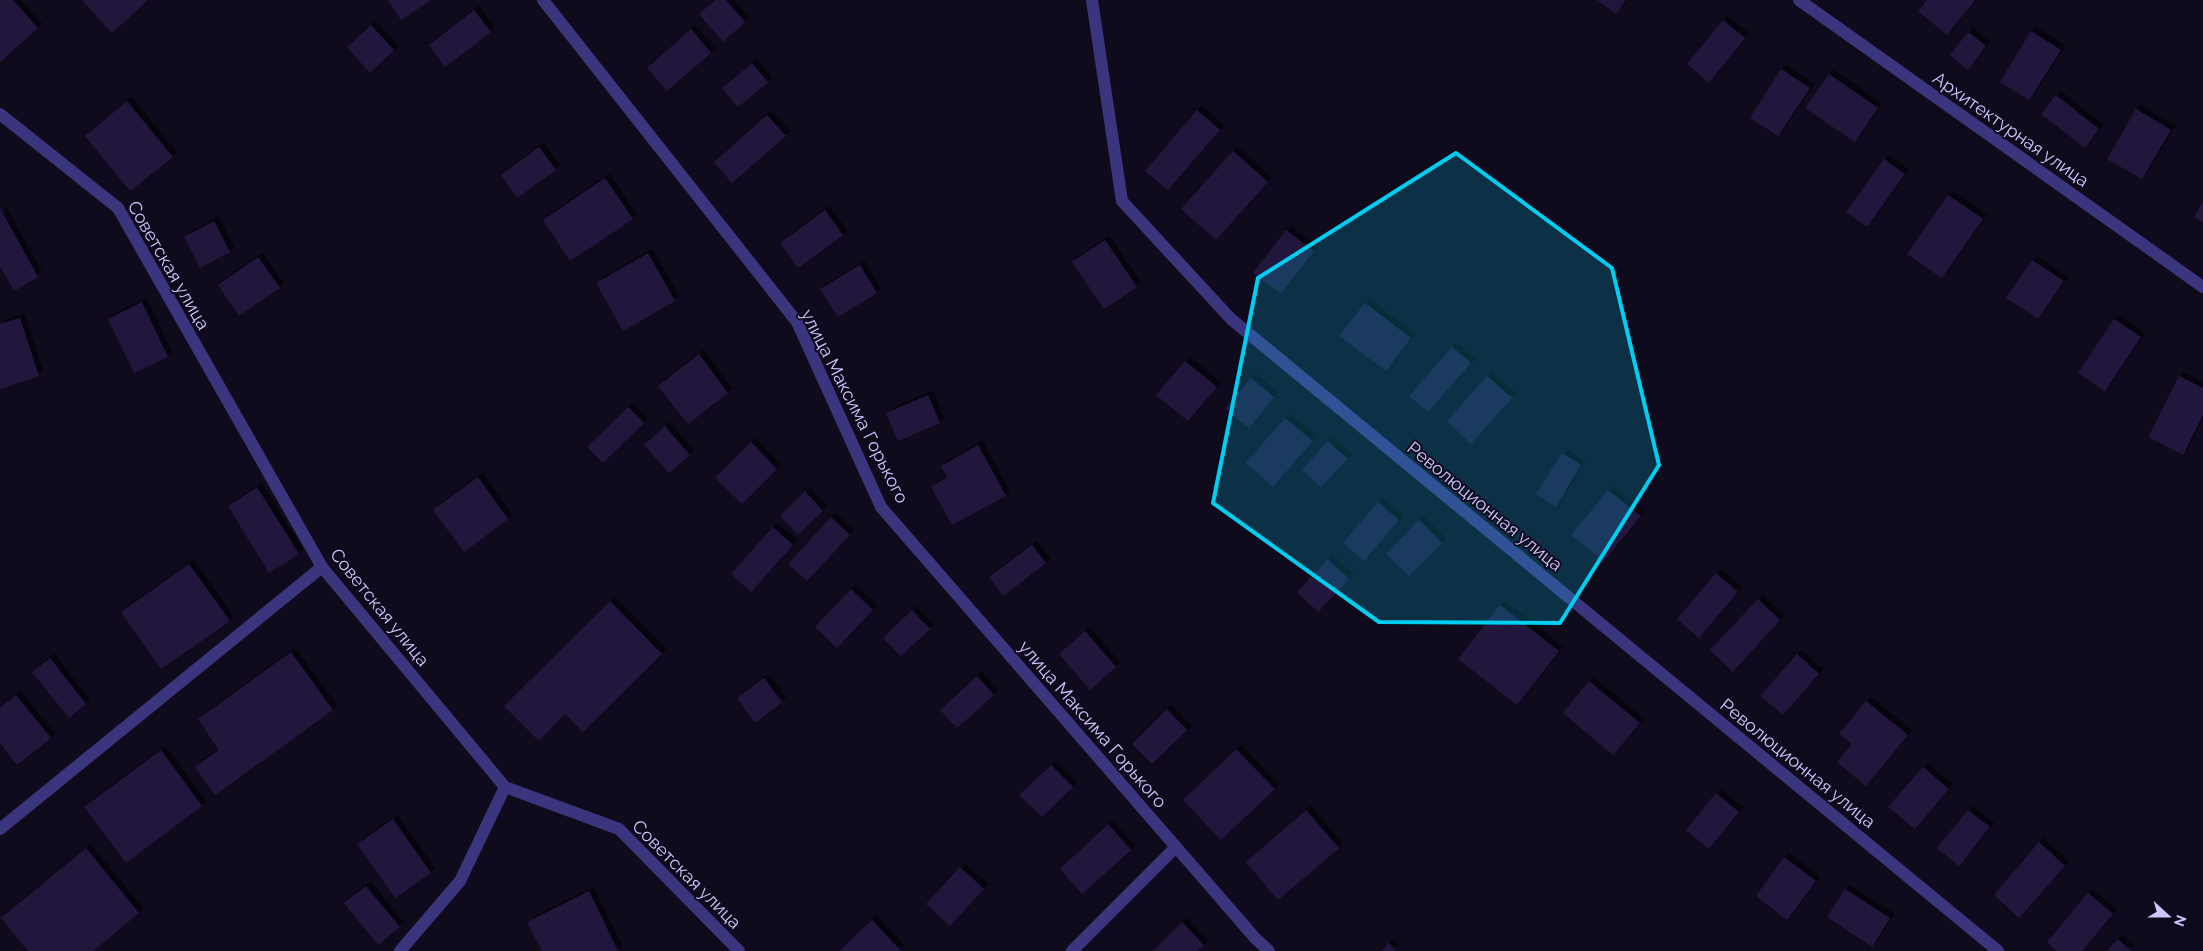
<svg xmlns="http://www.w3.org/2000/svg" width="2203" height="951" font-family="Raleway,sans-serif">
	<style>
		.building { fill: #20173e; filter: url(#shadow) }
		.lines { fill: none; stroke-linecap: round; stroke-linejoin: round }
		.lane { stroke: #3b357d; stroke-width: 12 }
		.street { stroke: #3b357d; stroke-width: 12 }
		.marked { fill: #00cef1; fill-opacity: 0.2; stroke: #00cef1; stroke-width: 4; stroke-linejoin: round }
		.labels { text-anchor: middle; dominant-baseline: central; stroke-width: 4; stroke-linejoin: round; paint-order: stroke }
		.street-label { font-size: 18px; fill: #cfc6ff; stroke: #0f0b1d }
	</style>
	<defs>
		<filter id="shadow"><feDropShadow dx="4.5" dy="-4.5" stdDeviation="0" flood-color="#0009"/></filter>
	</defs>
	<rect width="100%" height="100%" fill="#0f0b1d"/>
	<!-- building -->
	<g class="building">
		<path d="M0,0H13L38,28L0,62Z"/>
		<path d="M82,0H148L112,33Z"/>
		<path d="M388,0H431L401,20Z"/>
		<path d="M715,0H726L745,22L723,42L699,14Z"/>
		<path d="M1597,0H1626L1616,14Z"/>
		<path d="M1927,0H1975L1947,35L1918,11Z"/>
		<path d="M474,10L491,32L445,67L429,45Z"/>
		<path d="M1723,20L1745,38L1709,83L1687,64Z"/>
		<path d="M371,25L394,50L370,73L347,47Z"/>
		<path d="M691,29L711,53L667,91L647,68Z"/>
		<path d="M2031,31L2061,50L2029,100L2000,82Z"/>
		<path d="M1968,32L1986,46L1968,70L1950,55Z"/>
		<path d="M752,63L768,82L738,107L722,88Z"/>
		<path d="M1781,69L1810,88L1778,136L1750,118Z"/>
		<path d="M1829,74L1878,108L1855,142L1805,108Z"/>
		<path d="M2056,95L2099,129L2085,148L2041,114Z"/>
		<path d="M127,101L173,157L130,191L85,136Z"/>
		<path d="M2136,109L2171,130L2142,179L2107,159Z"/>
		<path d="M1197,110L1220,130L1168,190L1145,171Z"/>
		<path d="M767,115L786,136L732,183L714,162Z"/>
		<path d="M539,147L556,170L517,198L501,175Z"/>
		<path d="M1233,151L1268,182L1216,240L1181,209Z"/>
		<path d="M1884,159L1905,174L1867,227L1846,212Z"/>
		<path d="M605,178L633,219L570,261L543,220Z"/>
		<path d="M1948,195L1983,219L1942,278L1907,254Z"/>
		<path d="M2203,202V222L2194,217Z"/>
		<path d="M0,208L38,277L14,291L0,266Z"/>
		<path d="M825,210L843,235L798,268L780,243Z"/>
		<path d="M214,221L230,252L200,268L184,237Z"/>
		<path d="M1286,230L1314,251L1281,294L1253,273Z"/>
		<path d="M1105,240L1137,287L1104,309L1072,262Z"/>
		<path d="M648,253L675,301L623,331L596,283Z"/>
		<path d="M258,257L280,288L239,316L218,285Z"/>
		<path d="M2032,260L2064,281L2038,319L2006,298Z"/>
		<path d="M860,265L877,293L838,317L820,289Z"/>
		<path d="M142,302L168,357L134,373L108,319Z"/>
		<path d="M1365,303L1411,338L1386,371L1339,336Z"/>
		<path d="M20,318L39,376L0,389V324Z"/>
		<path d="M2114,319L2141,337L2105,391L2078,373Z"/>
		<path d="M1452,347L1471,363L1428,412L1409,396Z"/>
		<path d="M699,354L728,393L688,424L658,386Z"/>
		<path d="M1185,361L1217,387L1188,421L1156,395Z"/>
		<path d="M1487,376L1512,398L1471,444L1447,421Z"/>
		<path d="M2179,376L2203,388V415L2183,455L2148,437Z"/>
		<path d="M1251,378L1274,397L1249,428L1225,409Z"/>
		<path d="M928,395L940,423L898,441L886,413Z"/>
		<path d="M628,407L644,423L603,463L587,447Z"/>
		<path d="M1285,418L1313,441L1273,487L1246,463Z"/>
		<path d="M665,426L690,455L669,473L644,445Z"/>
		<path d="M1328,441L1348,459L1321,487L1302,470Z"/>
		<path d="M751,442L777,469L742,504L715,478Z"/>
		<path d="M978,445L1006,496L952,525L931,487L947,477L941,466Z"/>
		<path d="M1562,453L1581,465L1556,507L1536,494Z"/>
		<path d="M478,477L508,519L464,552L433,510Z"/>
		<path d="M257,487L299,554L269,573L228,506Z"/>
		<path d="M1608,490L1641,516L1604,561L1571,535Z"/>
		<path d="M805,491L823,511L798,535L780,516Z"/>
		<path d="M1378,502L1399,520L1364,561L1343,543Z"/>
		<path d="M831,517L850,535L807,581L788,564Z"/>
		<path d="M1419,520L1442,543L1409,576L1386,554Z"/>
		<path d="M773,527L793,545L751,592L731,574Z"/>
		<path d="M1032,545L1046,563L1003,596L989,577Z"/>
		<path d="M1328,559L1349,579L1318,612L1297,592Z"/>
		<path d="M189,564L230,621L161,669L121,612Z"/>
		<path d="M1716,573L1738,592L1699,638L1677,619Z"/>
		<path d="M851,589L873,610L837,648L815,627Z"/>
		<path d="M1758,599L1780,620L1733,672L1710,650Z"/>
		<path d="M610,601L662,654L583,732L565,714L539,741L504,706Z"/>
		<path d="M1500,605L1559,651L1517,705L1458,659Z"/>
		<path d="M912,610L930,629L901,656L883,638Z"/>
		<path d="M1085,631L1116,667L1090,690L1059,654Z"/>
		<path d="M291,652L333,710L215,795L195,767L219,750L198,719Z"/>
		<path d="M1797,654L1819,674L1783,715L1760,696Z"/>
		<path d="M50,658L86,704L69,718L32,672Z"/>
		<path d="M977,676L994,695L957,728L940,710Z"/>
		<path d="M764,678L782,702L755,723L737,698Z"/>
		<path d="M1589,681L1640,723L1613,755L1563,713Z"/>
		<path d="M16,695L51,738L17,765L0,743V708Z"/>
		<path d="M1866,701L1908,735L1866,786L1837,762L1852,744L1839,734Z"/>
		<path d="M1167,709L1187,730L1152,764L1132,744Z"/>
		<path d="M1236,749L1275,789L1221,840L1183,800Z"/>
		<path d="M161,750L202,806L126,863L84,807Z"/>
		<path d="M1051,765L1073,787L1042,817L1019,795Z"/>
		<path d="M1923,767L1949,789L1915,829L1888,807Z"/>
		<path d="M1716,793L1739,812L1709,849L1686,830Z"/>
		<path d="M1306,810L1339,848L1278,900L1246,862Z"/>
		<path d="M1968,810L1990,827L1959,866L1937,848Z"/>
		<path d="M393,819L431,873L395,898L357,844Z"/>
		<path d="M1108,824L1131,850L1082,894L1060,869Z"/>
		<path d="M2039,842L2065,866L2019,918L1994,895Z"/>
		<path d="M86,848L139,913L93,951H28L1,918Z"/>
		<path d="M1784,857L1816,881L1787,920L1756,896Z"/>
		<path d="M960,867L984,889L950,926L926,904Z"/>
		<path d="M366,886L400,927L378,945L344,903Z"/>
		<path d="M1845,889L1890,918L1872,947L1827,917Z"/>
		<path d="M589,891L618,951H542L527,922Z"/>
		<path d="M2088,893L2113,914L2082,951H2057L2047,942Z"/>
		<path d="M872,920L901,951H839Z"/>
		<path d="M1182,922L1204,945L1198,951H1153Z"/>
		<path d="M2118,939L2131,951H2107Z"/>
		<path d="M1389,943L1396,951H1381Z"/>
	</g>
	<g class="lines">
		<!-- lane -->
		<g class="lane">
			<path d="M0,829L322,567"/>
			<path d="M400,951L460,881L505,787"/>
			<path d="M1072,951L1176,847"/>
		</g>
		<!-- street -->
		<g class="street">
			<path d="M543,0L797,322L881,507L1255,938L1269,951"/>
			<path d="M1092,0L1122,201L1231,319L1998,951"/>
			<path d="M1799,0L2203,287"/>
			<path d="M0,114L118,208L322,567L505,787L619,829L739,951"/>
		</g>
	</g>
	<!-- marked area -->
	<path class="marked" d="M1456,153L1612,268L1659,465L1560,623L1379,622L1213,503L1258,278Z"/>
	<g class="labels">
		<!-- street labels -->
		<g class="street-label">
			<text transform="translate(2011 129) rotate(35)">Архитектурная улица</text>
			<text transform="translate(169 265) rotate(60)">Советская улица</text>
			<text transform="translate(855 406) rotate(63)">улица Максима Горького</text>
			<text transform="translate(1485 506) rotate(39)">Революционная улица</text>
			<text transform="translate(380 607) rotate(51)">Советская улица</text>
			<text transform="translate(1093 724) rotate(49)">улица Максима Горького</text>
			<text transform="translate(1798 763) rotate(39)">Революционная улица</text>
			<text transform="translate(687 874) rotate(45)">Советская улица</text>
		</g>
	</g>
	<!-- north arrow -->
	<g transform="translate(2168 916) rotate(111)" stroke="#0f0b1d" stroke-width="4" paint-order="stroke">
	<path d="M0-4L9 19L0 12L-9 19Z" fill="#cfc6ff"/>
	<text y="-8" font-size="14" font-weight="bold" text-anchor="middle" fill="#cfc6ff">N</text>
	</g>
</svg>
